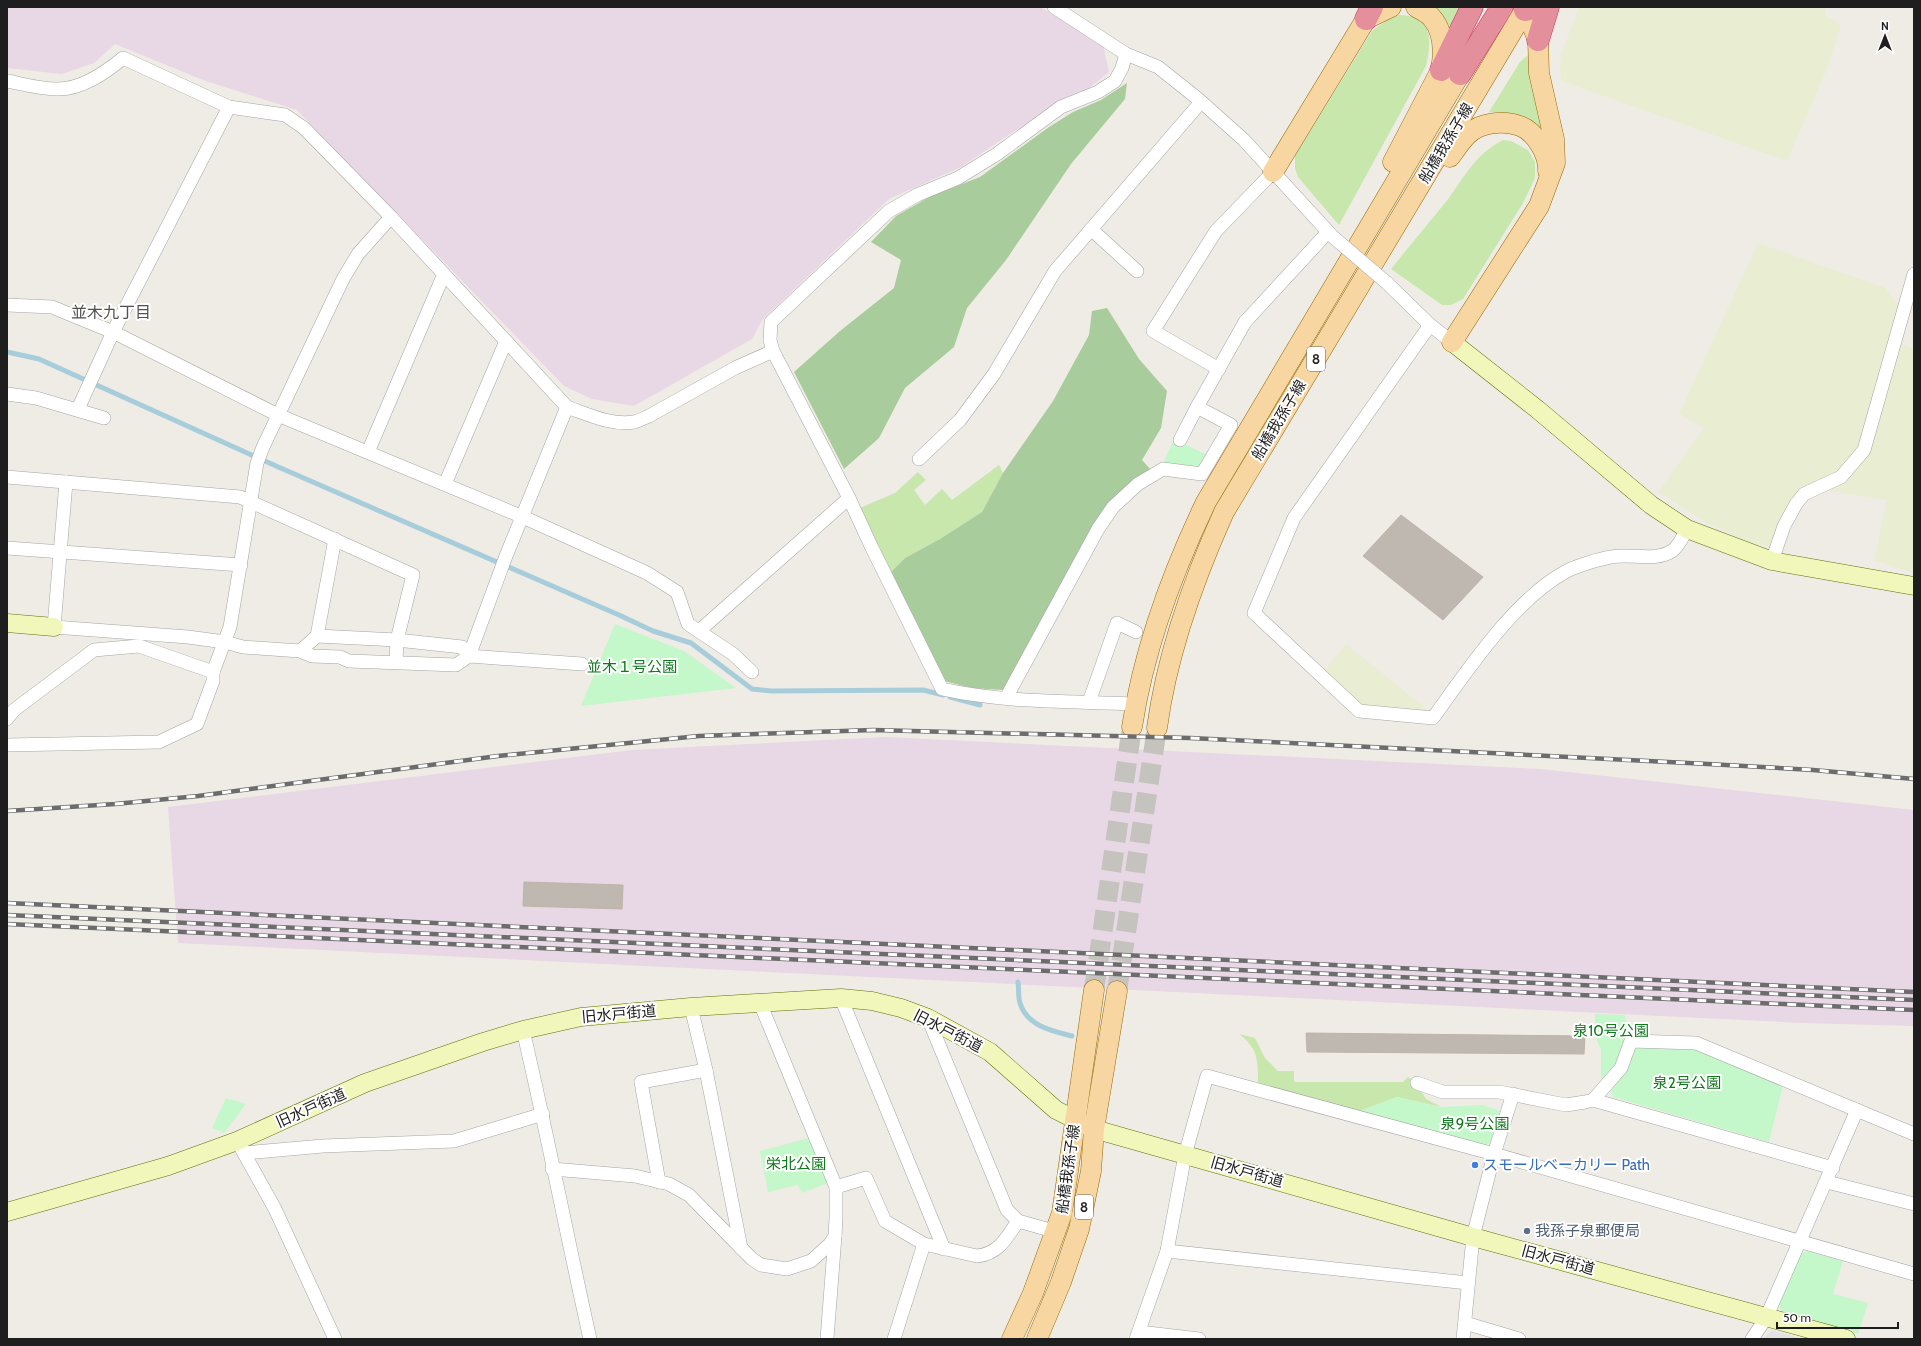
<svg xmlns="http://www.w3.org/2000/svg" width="1921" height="1346" font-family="Cabin,'Noto Sans JP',sans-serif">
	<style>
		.industrial { fill: #e8d7e4 }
		.farmland { fill: #e9edd1 }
		.grass { fill: #c7e7ad }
		.forest { fill: #a8cc9b }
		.park { fill: #c4f7ca }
		.parking { fill: #e2e2e2 }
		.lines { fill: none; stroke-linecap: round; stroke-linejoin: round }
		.stream { stroke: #a7cddb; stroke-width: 5 }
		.building { fill: #bfb8b1; stroke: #c0b3a8 }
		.primary-tunnel { stroke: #c5c3bd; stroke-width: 20; stroke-dasharray: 20 10; stroke-linecap: butt }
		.street-casing { stroke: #a5a5a5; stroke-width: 14 }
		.secondary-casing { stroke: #61710a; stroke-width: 19 }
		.primary-casing { stroke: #926a07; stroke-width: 21 }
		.highway-casing { stroke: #d32c5e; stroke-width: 23 }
		.street { stroke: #fff; stroke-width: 13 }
		.secondary { stroke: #f1f7bb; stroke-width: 18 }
		.primary { stroke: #f8d6a1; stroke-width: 20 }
		.highway { stroke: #e3909c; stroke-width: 22 }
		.rail-casing { stroke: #6c6c6c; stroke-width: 4.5 }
		.rail { stroke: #fff; stroke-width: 3; stroke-dasharray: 9; stroke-linecap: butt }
		.street-bridge-casing { stroke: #a5a5a5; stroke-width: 14; stroke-linecap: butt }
		.street-bridge { stroke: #fff; stroke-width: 13 }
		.shop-dot { fill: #3f7fe0; stroke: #fff; stroke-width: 1.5 }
		.service-dot { fill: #5c6f8a; stroke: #fff; stroke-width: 1.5 }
		.labels { text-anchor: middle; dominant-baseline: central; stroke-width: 4; stroke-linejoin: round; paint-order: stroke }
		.shield { fill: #fff; stroke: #626262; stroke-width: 1 }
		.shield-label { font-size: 14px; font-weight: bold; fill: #1e1e1e }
		.street-label { font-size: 15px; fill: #1e1e1e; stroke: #fff }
		.park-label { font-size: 15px; fill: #10781d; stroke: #fff }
		.shop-label { font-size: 15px; fill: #366cbe; stroke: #fff; text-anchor: start }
		.service-label { font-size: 15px; fill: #4e5e75; stroke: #fff; text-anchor: start }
		.neighbourhood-label { font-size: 16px; fill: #515151; stroke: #fff }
	</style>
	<rect width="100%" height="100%" fill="#efece5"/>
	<!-- industrial -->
	<g class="industrial">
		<path d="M7,7H1040L1103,45L1109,72L1088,89L1061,100L961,167L889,199L763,319L752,339L634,406L592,399L564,386L297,110L203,80L115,44L94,63L62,74L7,68Z"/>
		<path d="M885,737L1541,769L1914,810V1026L1803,1023L178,943L168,807L632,750Z"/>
	</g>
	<!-- farmland -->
	<g class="farmland">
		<path d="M1579,7H1826L1825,15L1841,25L1826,71L1787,161L1562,81L1560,70L1561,55Z"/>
		<path d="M1758,243L1885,288L1903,311L1895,341L1914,349V573L1874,560L1887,500L1816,488L1770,547L1746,541L1707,523L1658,492L1704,428L1679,414Z"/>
		<path d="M1346,644L1430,712L1358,704L1323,672Z"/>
	</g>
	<!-- grass -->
	<g class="grass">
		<path d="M1433,7H1462L1452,25H1448Z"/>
		<path d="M1398,15C1433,15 1432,40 1426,66L1339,225L1298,177L1295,168V156L1372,31L1390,18Z"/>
		<path d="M1528,55L1533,91L1544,134L1525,117L1509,113L1489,112L1520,62Z"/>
		<path d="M1503,140L1511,141L1528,150L1535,162V178L1523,203L1463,299L1451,305H1442L1391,269C1410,245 1430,222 1449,198C1466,174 1476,154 1503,140Z"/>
		<path d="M999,465L1003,473L982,512L940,539L905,558L890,573L860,508L895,493L918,472L926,480L914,490L925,505L942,489L952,500Z"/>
		<path d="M1239,1034L1255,1038L1265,1058L1278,1071H1294V1082H1403L1408,1077L1414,1081L1426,1099L1441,1107L1397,1097L1357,1112L1258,1084C1258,1061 1259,1049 1239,1034Z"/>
	</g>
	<!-- forest -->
	<g class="forest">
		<path d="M1127,83L1125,99L1071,164L1006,260L967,308L954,347L905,388L879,438L844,469L794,372L840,331L894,288L901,260L871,242L896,216L931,196L980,177L1049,127L1073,112L1101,100Z"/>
		<path d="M1107,308L1139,359L1167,391L1161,428L1142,460L1151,470L1136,479L1004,690L972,688L944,681L890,573L905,558L940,539L982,512L1003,473L1053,401L1089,335L1092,311Z"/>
	</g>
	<!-- park -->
	<g class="park">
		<path d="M1174,439L1209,456L1202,469L1163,464Z"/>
		<path d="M615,624L684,651L736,688L581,706Z"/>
		<path d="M1595,1014L1625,1015L1628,1036L1616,1066L1601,1086V1050L1595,1036Z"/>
		<path d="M1639,1047L1695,1049L1783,1086L1769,1142L1613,1097L1611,1092L1626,1070L1632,1051Z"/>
		<path d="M1397,1097L1441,1107L1483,1105L1500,1111L1490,1143L1484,1147L1357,1112Z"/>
		<path d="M226,1098L246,1104L224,1133L212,1128Z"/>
		<path d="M809,1138L828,1183L802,1193L798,1185L768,1192L760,1151Z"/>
		<path d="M1808,1251L1843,1261L1833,1294L1868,1303L1858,1334L1782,1312L1779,1305L1801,1253Z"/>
	</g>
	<!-- parking -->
	<path class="parking" d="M1772,1330L1802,1339H1763Z"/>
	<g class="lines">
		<!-- stream -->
		<g class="stream">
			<path d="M7,352L39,359L276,466L619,615L653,631L691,643L752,689L771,691L923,690L943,695"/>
			<path d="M950,697L980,705"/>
			<path d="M1018,982C1019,989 1018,997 1020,1003C1027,1026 1052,1031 1072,1036"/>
		</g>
	</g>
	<!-- building -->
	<g class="building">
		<path d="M1401,515L1483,577L1443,620L1363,556Z"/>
		<path d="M524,882L623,885L622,909L523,906Z"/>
		<path d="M1306,1033L1585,1036L1584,1054L1307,1052Z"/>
	</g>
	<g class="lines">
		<!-- primary-tunnel -->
		<g class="primary-tunnel">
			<path d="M1094,990L1132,727"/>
			<path d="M1117,991L1157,728"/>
		</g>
		<!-- street casing -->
		<g class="street-casing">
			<g id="street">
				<path d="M1054,7L1126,54L1158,67L1197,98L1244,140L1332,236"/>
				<path d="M1126,54L1122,68L1115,81L1098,92L1061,107L997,154L958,178L917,195L889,211L771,322L770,340L773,351L849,498L872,548L942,689C1005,703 1071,701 1135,704"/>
				<path d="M7,81C23,84 40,89 56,89C81,90 105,73 123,58L229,107L285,115L304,128L391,217L567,407C587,414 612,426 634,422C639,421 644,418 649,416L735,368L773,351"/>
				<path d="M1091,229L1137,271"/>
				<path d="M1387,283L1430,325L1452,342"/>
				<path d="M7,305L52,307L113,332L278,415L523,517L647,573L677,592L688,624L733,654L752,672"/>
				<path d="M1430,325L1294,518L1254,613L1359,711L1433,718C1467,671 1514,600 1565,572C1576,566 1599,559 1611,557C1630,553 1655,562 1672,551C1679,546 1683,536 1687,529"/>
				<path d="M1219,369L1153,331L1216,231L1273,172"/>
				<path d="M7,394L36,398L104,418"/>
				<path d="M78,409L113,332L229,107"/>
				<path d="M1180,440L1197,407"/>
				<path d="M368,452L444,274"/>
				<path d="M919,459L960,420L994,374L1055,271L1201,102"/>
				<path d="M7,477L240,497L413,575L397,640L396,662"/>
				<path d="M66,482L54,627L188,637L225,642L243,647L300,651L312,656L340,657L349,661L456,665L469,656L506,556L567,407"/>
				<path d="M445,484L506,341"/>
				<path d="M7,548L241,565"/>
				<path d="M1772,561L1784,526L1796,504L1804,494L1841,477L1864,450L1914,274"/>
				<path d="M699,631L849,498"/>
				<path d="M317,636L335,539"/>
				<path d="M300,651L317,636L397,640L462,647L469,656L582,664"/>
				<path d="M1006,698L1098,529L1113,507L1138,484L1163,469L1202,474L1231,425L1197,407L1245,322L1328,232"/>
				<path d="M1089,702L1117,623L1136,632"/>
				<path d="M7,719L14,710L94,650L139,646L213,672"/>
				<path d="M7,745L159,742L197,724L213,681V672L230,627L257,463L263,447L343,279L358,254L391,217"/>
				<path d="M841,998L944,1249"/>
				<path d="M691,1007L706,1070L741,1248"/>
				<path d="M523,1030C547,1133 567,1236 590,1339"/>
				<path d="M1417,1083L1443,1092H1499L1566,1105L1585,1102L1593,1100L1621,1068L1631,1041L1696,1043L1914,1134"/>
				<path d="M1593,1100L1833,1168"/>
				<path d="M240,1146L275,1209L335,1339"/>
				<path d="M244,1153L323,1146L454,1141L543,1114"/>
				<path d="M552,1169L635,1176L669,1184L689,1195L752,1259L761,1265L787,1269L811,1261L830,1244L835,1236L836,1218V1187L760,1003"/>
				<path d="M659,1182L641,1082L706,1070"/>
				<path d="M1827,1182L1914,1204"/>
				<path d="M836,1187L866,1178L885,1221L924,1244L977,1256C999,1254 1007,1237 1018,1221L1007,1210L928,1018"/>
				<path d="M1018,1221L1057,1232"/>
				<path d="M1167,1251L1468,1283"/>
				<path d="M1465,1323L1519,1339"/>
				<path d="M1139,1332L1199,1339"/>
				<path d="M827,1339L835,1236"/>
				<path d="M894,1339L924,1244"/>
				<path d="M1136,1339L1167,1251L1185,1155L1207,1076L1494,1154L1914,1274"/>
				<path d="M1463,1339L1473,1237L1494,1154L1513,1094"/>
				<path d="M1752,1339L1766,1318L1857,1110"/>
			</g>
		</g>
		<!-- secondary casing -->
		<g class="secondary-casing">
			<g id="secondary">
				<path d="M1452,342L1537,409L1651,505L1687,529L1772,561L1914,586"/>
				<path d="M7,623L54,627"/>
				<path d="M7,1212L168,1166L237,1141L365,1083L483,1042L523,1030L581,1017L691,1007L841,998L872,1001L901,1008L928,1018L990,1052L1056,1110L1094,1129L1473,1237L1846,1339"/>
			</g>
		</g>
		<!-- primary casing -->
		<g class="primary-casing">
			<g id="primary">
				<path d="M1450,157C1455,150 1461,141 1467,135C1480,122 1504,120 1520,126C1536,132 1549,155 1548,171"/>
				<path d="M1393,162L1441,70C1444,53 1444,32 1432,18C1428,13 1421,10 1416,7"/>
				<path d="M1273,172L1366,19L1391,7"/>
				<path d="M1452,342L1539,206L1555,163L1554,139L1539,73L1538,40L1532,25"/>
				<path d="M1132,727C1144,648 1172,573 1206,502L1460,74"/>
				<path d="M1157,728C1167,653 1193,581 1224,512L1525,10"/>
				<path d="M1012,1339L1033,1293L1062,1213L1094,990"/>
				<path d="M1037,1339L1061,1282L1079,1229L1091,1171L1094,1129L1117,991"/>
			</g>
		</g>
		<!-- highway casing -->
		<g class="highway-casing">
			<g id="highway">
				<path d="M1525,10L1539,7"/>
				<path d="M1366,19L1372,7"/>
				<path d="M1538,40L1548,7"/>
				<path d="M1441,70L1472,7"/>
				<path d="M1460,74L1502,7"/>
			</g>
		</g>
		<!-- street -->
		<use href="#street" class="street"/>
		<!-- secondary -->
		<use href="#secondary" class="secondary"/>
		<!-- primary -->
		<use href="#primary" class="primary"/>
		<!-- highway -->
		<use href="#highway" class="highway"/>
		<!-- rail casing -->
		<g class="rail-casing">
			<g id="rail">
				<path d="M7,811L115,804L198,796L498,756L699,736L873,730L1190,738L1708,764L1813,770L1914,779"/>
				<path d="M7,903L1914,992"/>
				<path d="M7,915L1914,1000"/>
				<path d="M7,924L1914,1010"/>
			</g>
		</g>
		<!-- rail -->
		<use href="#rail" class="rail"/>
		<!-- street-bridge casing -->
		<g class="street-bridge-casing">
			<path id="street-bridge" d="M1332,236L1387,283"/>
		</g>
		<!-- street-bridge -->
		<use href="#street-bridge" class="street-bridge"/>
	</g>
	<!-- markers -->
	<circle class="shop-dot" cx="1475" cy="1165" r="4"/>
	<circle class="service-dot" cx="1527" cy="1231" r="4"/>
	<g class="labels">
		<!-- shield labels -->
		<g class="shield">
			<rect x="1307" y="347" width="18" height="24" rx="3"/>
			<rect x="1075" y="1195" width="18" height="24" rx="3"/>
		</g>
		<g class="shield-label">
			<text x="1316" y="359">8</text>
			<text x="1084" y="1207">8</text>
		</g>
		<!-- street labels -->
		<g class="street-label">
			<text transform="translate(1446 143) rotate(-59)">船橋我孫子線</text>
			<text transform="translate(1279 420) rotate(-59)">船橋我孫子線</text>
			<text transform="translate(619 1014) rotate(-5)">旧水戸街道</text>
			<text transform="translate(948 1031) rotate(27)">旧水戸街道</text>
			<text transform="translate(311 1108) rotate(-24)">旧水戸街道</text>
			<text transform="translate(1068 1169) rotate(-82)">船橋我孫子線</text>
			<text transform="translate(1247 1172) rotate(16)">旧水戸街道</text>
			<text transform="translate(1558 1260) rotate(15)">旧水戸街道</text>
		</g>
		<!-- park labels -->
		<g class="park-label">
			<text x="632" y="667">並木１号公園</text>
			<text x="1611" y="1031">泉10号公園</text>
			<text x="1687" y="1083">泉2号公園</text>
			<text x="1475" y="1124">泉9号公園</text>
			<text x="796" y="1164">栄北公園</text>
		</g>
		<!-- shop labels -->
		<g class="shop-label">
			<text x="1483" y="1165">スモールベーカリー Path</text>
		</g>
		<!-- service labels -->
		<g class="service-label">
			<text x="1535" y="1231">我孫子泉郵便局</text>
		</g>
		<!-- neighbourhood labels -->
		<g class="neighbourhood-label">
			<text x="111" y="312">並木九丁目</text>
		</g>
	</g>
	<!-- border -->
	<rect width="1921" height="1346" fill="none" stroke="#1e1e1e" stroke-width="16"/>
	<!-- north arrow -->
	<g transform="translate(1885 36)" stroke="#ffffff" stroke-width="3" paint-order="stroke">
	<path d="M0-3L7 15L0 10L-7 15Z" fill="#1e1e1e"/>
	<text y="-6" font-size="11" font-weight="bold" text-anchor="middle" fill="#1e1e1e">N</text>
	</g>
	<!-- scale -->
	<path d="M1777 1322v6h121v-6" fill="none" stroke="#1e1e1e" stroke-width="2"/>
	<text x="1783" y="1322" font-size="12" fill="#1e1e1e" stroke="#ffffff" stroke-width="3" paint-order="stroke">50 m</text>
</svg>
